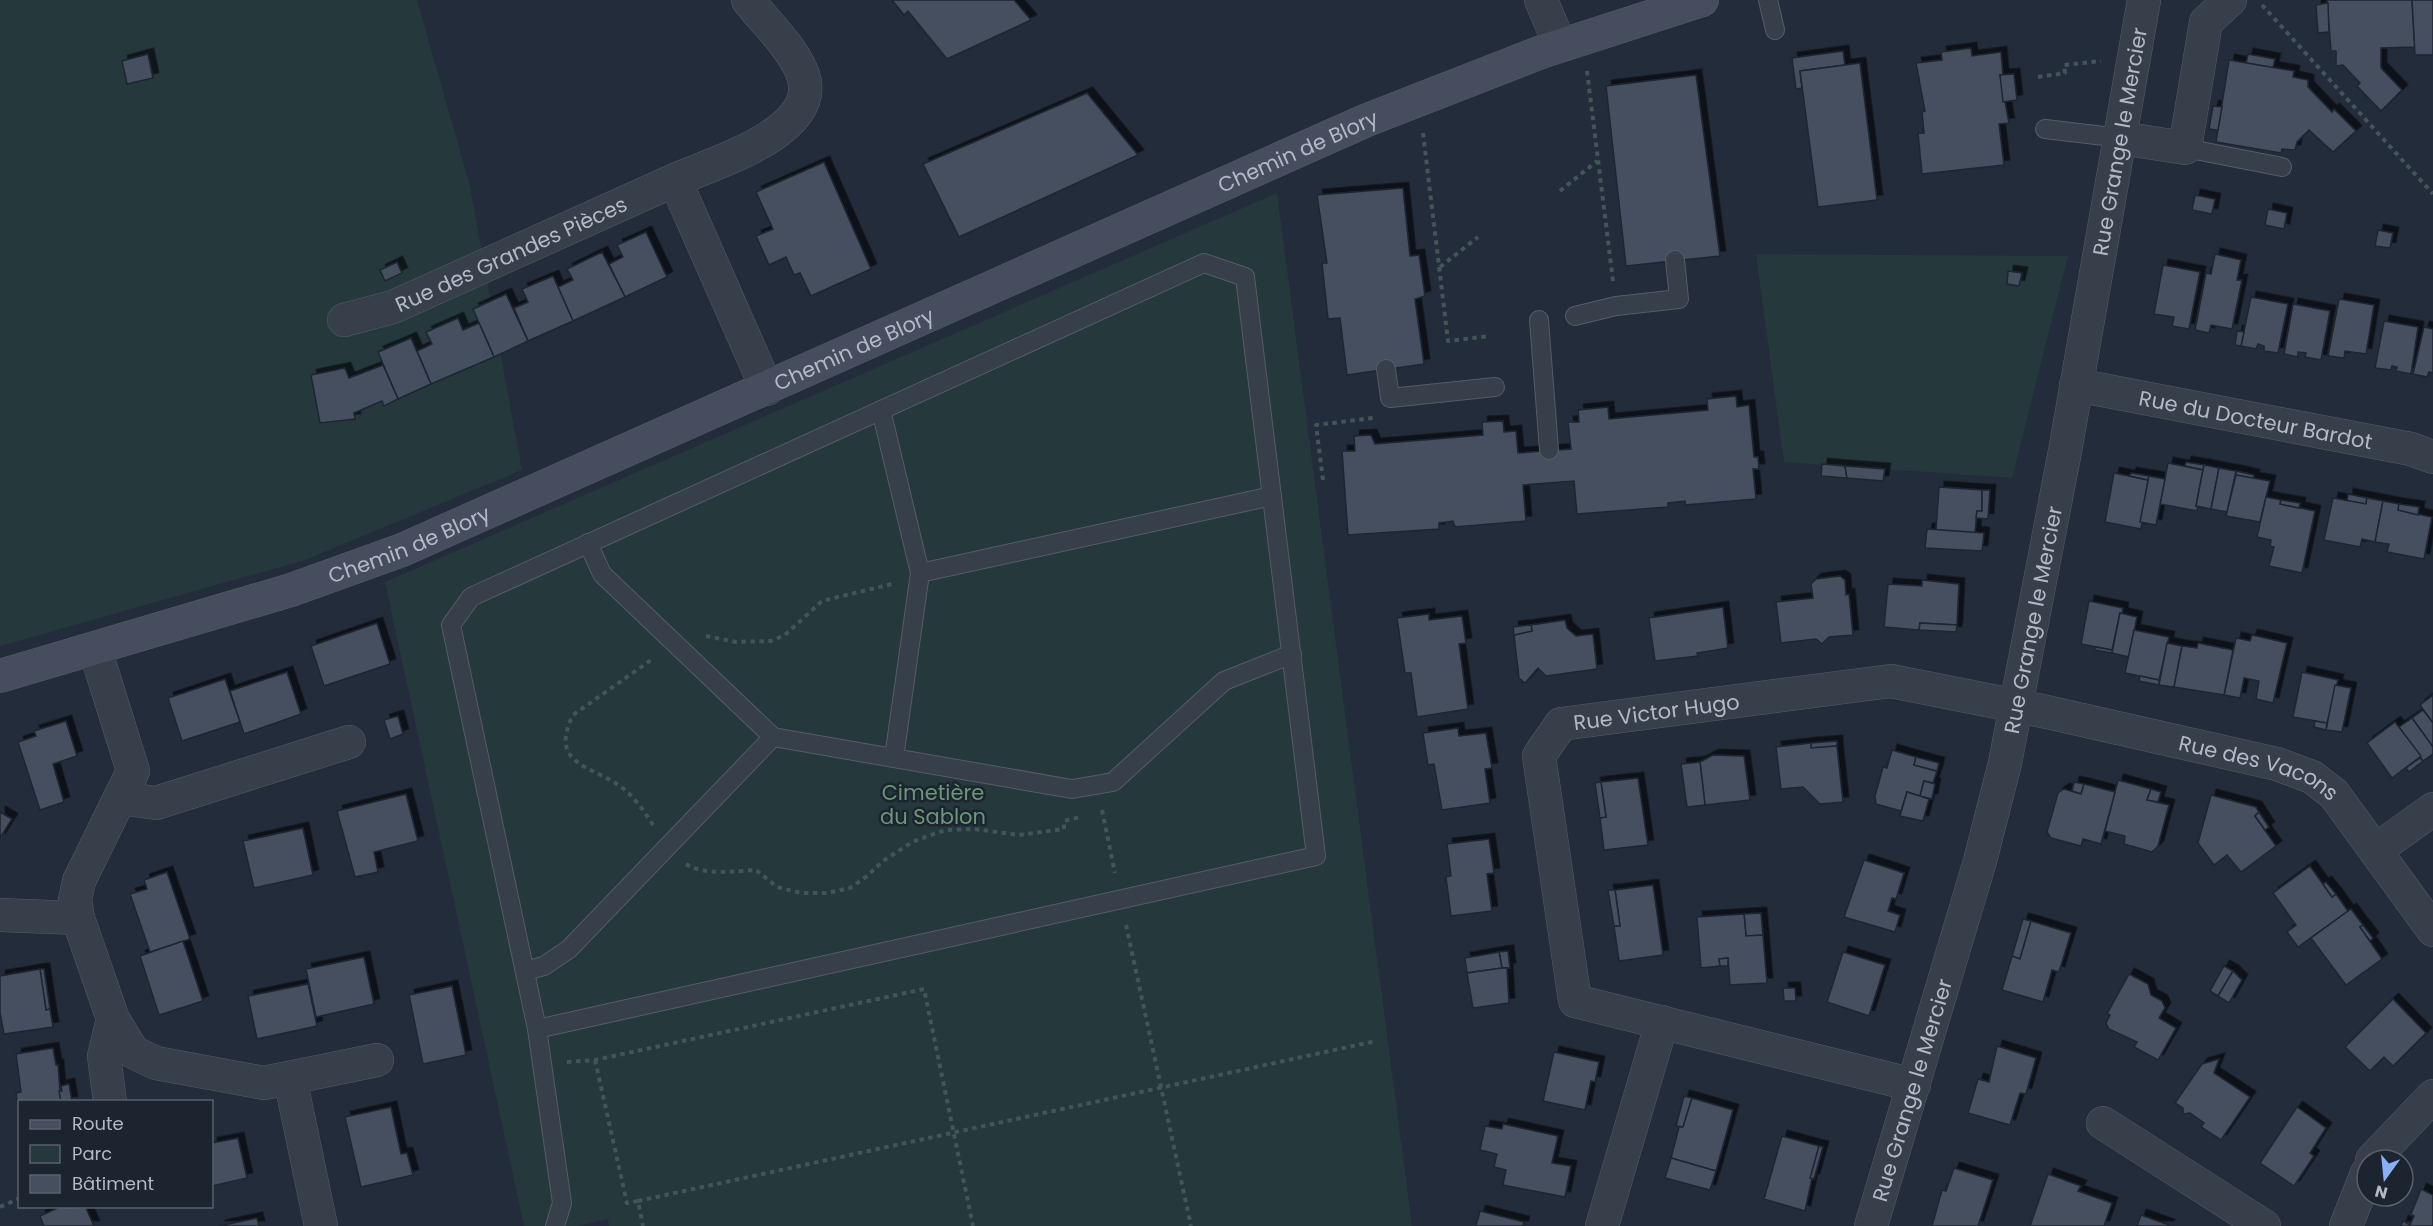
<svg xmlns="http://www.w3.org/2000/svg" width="2433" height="1226" font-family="Poppins,sans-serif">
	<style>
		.green { fill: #25383c }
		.building { fill: #454f60; stroke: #1e2632; stroke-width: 1.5; filter: url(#shadow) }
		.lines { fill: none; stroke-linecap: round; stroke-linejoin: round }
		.lane-casing { stroke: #555c69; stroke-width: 20 }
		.street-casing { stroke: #555c69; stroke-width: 34 }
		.secondary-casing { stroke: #555c69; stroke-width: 34 }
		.path { stroke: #435559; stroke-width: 4; stroke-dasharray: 4.5 4.5; stroke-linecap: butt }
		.lane { stroke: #373f4b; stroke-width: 18 }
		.street { stroke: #373f4b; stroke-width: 33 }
		.secondary { stroke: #454d5e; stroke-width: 33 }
		.labels { text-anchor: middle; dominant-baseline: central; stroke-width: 5; stroke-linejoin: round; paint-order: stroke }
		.street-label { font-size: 21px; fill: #b2b9c7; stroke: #1c2430 }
		.park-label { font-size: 21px; fill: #6a9776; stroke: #1c2430 }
	</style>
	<defs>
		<filter id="shadow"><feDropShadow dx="5.5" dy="-5.5" stdDeviation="0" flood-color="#0009"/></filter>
	</defs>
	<rect width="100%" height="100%" fill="#232c3b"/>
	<!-- green -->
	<g class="green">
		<path d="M0,0H417L469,182L522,470L305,560L0,646Z"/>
		<path d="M1277,193L1412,1226H609L608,1219L577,1226H524L385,582Z"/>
		<path d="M1756,254L2068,256L2012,478L1784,462Z"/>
	</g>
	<!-- building -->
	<g class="building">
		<path d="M892,0H1014L1031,20L947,59L908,11L904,15Z"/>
		<path d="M2327,0H2412L2415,47L2381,48V68L2402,90L2381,111L2357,86L2360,83L2343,65L2336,66V51H2331Z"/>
		<path d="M2412,0H2433V55H2415Z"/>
		<path d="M2328,3L2329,32L2318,33L2316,5Z"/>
		<path d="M1971,48L1972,56L2001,52L2003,75H2000L2009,123L1999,124L2004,165L1922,174L1918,133H1924L1922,112L1925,111L1916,63L1942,60L1941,52Z"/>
		<path d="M1843,51L1845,65L1800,71L1802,88L1796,89L1792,58Z"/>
		<path d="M148,54L153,78L127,84L122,61Z"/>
		<path d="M2248,54L2275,59L2273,68L2246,63Z"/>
		<path d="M2229,60L2294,71L2293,77L2308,80V87L2332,112L2334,109L2356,131L2333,152L2309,130L2297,142L2295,150L2282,149L2281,153L2216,142Z"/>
		<path d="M1860,63L1877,200L1818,207L1800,71Z"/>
		<path d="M2014,74L2017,100L2003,102L2000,75Z"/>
		<path d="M1696,75L1720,256L1626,266L1606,86Z"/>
		<path d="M1087,93L1138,155L959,237L923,164Z"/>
		<path d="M2213,106L2222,107L2218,130L2209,129Z"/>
		<path d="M824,162L871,269L811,296L800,273L794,275L786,257L769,265L756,236L773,229L756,192Z"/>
		<path d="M1403,188L1410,256L1419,255L1425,296L1415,299L1424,364L1347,375L1340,318L1328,319L1322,263H1327L1317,195Z"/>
		<path d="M2195,195L2215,199L2212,214L2192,210Z"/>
		<path d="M2268,209L2287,213L2284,229L2265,225Z"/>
		<path d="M2378,230L2393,233L2390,248L2375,246Z"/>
		<path d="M646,232L667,277L625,297L609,264L623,257L617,245Z"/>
		<path d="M602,252L625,297L573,321L558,287L573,280L567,269Z"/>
		<path d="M2215,254L2241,260L2237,280H2242L2232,329L2211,325L2209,333L2195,330L2206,273L2211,274Z"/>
		<path d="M397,262L402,273L385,281L380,270Z"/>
		<path d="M2163,265L2200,272L2189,329L2172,326L2174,317L2154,314Z"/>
		<path d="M2008,271L2022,273L2019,286L2007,284Z"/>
		<path d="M553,276L573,321L528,341L514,308L528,302L522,289Z"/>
		<path d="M506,294L528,341L494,357L473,309Z"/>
		<path d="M2251,297L2288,304L2278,353L2264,351V346L2258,344L2256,349L2241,346Z"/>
		<path d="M2339,299L2374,305L2366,354L2345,351L2344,358L2328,356Z"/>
		<path d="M2293,304L2330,311L2321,360L2305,357L2306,353L2298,352V357L2284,354Z"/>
		<path d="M458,318L463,330L479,323L494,357L431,384L417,351L432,344L426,332Z"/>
		<path d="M2384,321L2418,327L2411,374L2396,371L2397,367L2392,366L2391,370L2375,368Z"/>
		<path d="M2424,327L2433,329V373L2429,372L2427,377L2413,374Z"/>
		<path d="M2237,331L2244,332L2241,346L2235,345Z"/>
		<path d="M411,338L431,384L398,399L378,352Z"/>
		<path d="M383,365L398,399L384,406L382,401L354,413L355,419L320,423L311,375L345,368L349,378Z"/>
		<path d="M1736,396L1737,407L1749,405L1754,457H1758L1759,469H1753L1756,499L1685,505V501L1668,503V507L1577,514L1574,481L1523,485L1526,521L1455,527L1453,521L1439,523V529L1348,535L1342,451H1355L1354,436L1371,435L1375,444L1483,435L1482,422L1503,421L1504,432L1516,431L1518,453L1571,449L1568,422H1579L1578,410L1608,407L1609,419L1708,410L1707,399Z"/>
		<path d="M2186,462L2204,465L2203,470L2185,466Z"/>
		<path d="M2168,463L2203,470L2196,506H2198L2197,511L2160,504Z"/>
		<path d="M1822,464L1845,466L1847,478L1821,476Z"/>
		<path d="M2204,465L2219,468L2211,509L2196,506Z"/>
		<path d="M1845,466L1885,469L1883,481L1847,478Z"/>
		<path d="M2219,468L2236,471L2227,512L2211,509Z"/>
		<path d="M2236,471L2254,475L2253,479L2236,475Z"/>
		<path d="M2114,473L2148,480L2141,529L2105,522Z"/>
		<path d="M2131,473L2149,476L2148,480L2130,476Z"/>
		<path d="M2236,475L2270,481L2260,522L2226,516Z"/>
		<path d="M2149,476L2165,479L2156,525L2140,522Z"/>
		<path d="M1939,487L1982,490V511H1977L1975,533L1936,530Z"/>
		<path d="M1982,490H1990L1988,519L1976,518L1977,511H1982Z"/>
		<path d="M2348,494L2367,498L2366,504L2347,501Z"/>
		<path d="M2266,497L2281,500L2280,504L2315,511L2302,573L2269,566L2274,547L2270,546L2271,540L2257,537Z"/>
		<path d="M2333,498L2366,504L2367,498L2383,501L2375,542L2362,539L2360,547L2324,540Z"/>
		<path d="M2281,500L2300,503L2299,508L2280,504Z"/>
		<path d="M2383,501L2399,504L2398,510L2432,517L2424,559L2387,552L2389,544L2375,542Z"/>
		<path d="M2399,504L2419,507L2418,515L2398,510Z"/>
		<path d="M1927,529L1984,533L1982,551L1925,548Z"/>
		<path d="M1840,576L1845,580L1846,595L1849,594L1853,635L1829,637L1822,644L1816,639L1781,643L1776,602L1813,598L1811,584L1816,579Z"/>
		<path d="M1922,580L1959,584L1957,625L1920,623L1919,630L1884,627L1888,584L1922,586Z"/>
		<path d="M2089,601L2123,608L2122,614L2120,613L2112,650L2081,644Z"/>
		<path d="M1723,607L1728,648L1697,653L1698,656L1655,661L1649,618Z"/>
		<path d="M2120,613L2137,617L2129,657L2112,653Z"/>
		<path d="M1429,614V620L1462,616L1466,643L1459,644L1468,709L1417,717L1411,673H1405L1397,618Z"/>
		<path d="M1565,620L1567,628L1576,636L1593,634L1597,669L1546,676L1538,668L1525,683L1519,678L1514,635L1532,631L1531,625Z"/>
		<path d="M377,623L390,664L324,686L311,646Z"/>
		<path d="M1920,623L1957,625L1956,632L1919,630Z"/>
		<path d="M1531,625L1532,631L1514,635L1513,627Z"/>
		<path d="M2134,630L2169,637L2159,680L2125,673Z"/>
		<path d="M2252,635L2287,643L2273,703L2256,699L2259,681L2244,678L2240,698L2224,695L2236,638L2250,641Z"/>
		<path d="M2167,643L2182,646L2174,687L2159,685Z"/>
		<path d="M2198,643L2233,650L2224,695L2174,687L2182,646L2197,648Z"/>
		<path d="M2095,647L2112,650V653L2095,650Z"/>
		<path d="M287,672L301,714L244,734L230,691Z"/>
		<path d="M2302,672L2338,680L2327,723L2293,717Z"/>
		<path d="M2140,676L2159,680V685L2139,681Z"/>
		<path d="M225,679L240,722L182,741L168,698Z"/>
		<path d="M2335,685L2351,688L2342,732L2326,730Z"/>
		<path d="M2433,695V723L2420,705Z"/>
		<path d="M2423,710L2433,723V747L2412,718Z"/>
		<path d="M398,716L403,734L390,739L384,720Z"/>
		<path d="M2412,718L2433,747V754L2423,761L2399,727Z"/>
		<path d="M66,721L77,756L53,764L64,802L40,810L18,742L36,736L34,731Z"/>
		<path d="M2315,721L2327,723L2326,730L2314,727Z"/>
		<path d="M2395,722L2421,756L2392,778L2367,743Z"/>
		<path d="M1458,728L1459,736L1486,733L1492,768L1485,769L1490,803L1442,810L1434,764L1428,765L1423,733Z"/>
		<path d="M1837,741V746L1811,748V743Z"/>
		<path d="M1811,743V748L1837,746L1843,802L1820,804L1803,787L1781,789L1776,747Z"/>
		<path d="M1892,750L1916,757L1914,765L1937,771L1933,783L1924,781L1920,796L1907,792L1901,811L1876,804L1875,796L1883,767L1887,768Z"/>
		<path d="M1713,755L1744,756L1750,800L1705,805L1700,762Z"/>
		<path d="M1916,757L1939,763L1937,771L1914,765Z"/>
		<path d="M2420,758L2423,761L2409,772L2406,768Z"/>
		<path d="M1700,762L1705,805L1687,807L1681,764Z"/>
		<path d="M1638,778L1648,845L1604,850L1600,818L1606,817L1601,782Z"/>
		<path d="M2118,780L2151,789L2147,800L2169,805L2158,846L2152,852L2124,844L2125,836L2105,831Z"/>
		<path d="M1924,781L1935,784L1932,799L1920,796Z"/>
		<path d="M1601,782L1606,817L1600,818L1595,783Z"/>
		<path d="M2074,782L2084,784L2081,794L2072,791Z"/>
		<path d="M2084,784L2115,792L2101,844L2083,839L2081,846L2051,838L2047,832L2058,793L2064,789L2081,794Z"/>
		<path d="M2151,789L2161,792L2158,802L2147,800Z"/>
		<path d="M1907,792L1929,799L1923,821L1900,816Z"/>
		<path d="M406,794L418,841L374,852L378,872L355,877L337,811Z"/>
		<path d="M2211,795L2256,807L2259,812L2255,816L2276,846L2241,872L2227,855L2214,865L2198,843Z"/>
		<path d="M0,812L12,819L0,838Z"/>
		<path d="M2259,812L2269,827L2265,830L2255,816Z"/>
		<path d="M303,828L313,875L254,888L243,841Z"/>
		<path d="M1489,839L1494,873L1487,874L1492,911L1451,916L1446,877L1451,876L1447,844Z"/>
		<path d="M1864,860L1904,873L1896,899L1892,898L1888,911L1900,915L1895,932L1844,917Z"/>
		<path d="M2310,866L2332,897L2336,894L2348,911L2298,947L2287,932L2296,925L2273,893Z"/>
		<path d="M167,872L190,939L150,952L130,894L147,889L144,880Z"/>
		<path d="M2326,882L2336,894L2332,897L2323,884Z"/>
		<path d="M1653,885L1663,955L1619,961L1614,926H1620L1615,890Z"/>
		<path d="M1608,890H1615L1620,926H1614Z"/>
		<path d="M2351,909L2363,925L2360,927L2382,959L2346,985L2311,938Z"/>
		<path d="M1761,913L1763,935L1746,936L1744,914Z"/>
		<path d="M1744,914L1746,936L1763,935L1767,983L1730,985L1728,958L1719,959L1720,966L1701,968L1697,917Z"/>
		<path d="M2023,919L2031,921L2020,959L2012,956Z"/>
		<path d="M2031,921L2071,933L2059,972L2052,970L2043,1002L2002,990L2012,956L2020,959Z"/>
		<path d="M2363,925L2373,938L2370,941L2360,927Z"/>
		<path d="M183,941L203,1001L159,1015L140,956Z"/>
		<path d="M1508,951L1510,968H1502L1499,952Z"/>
		<path d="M1499,952L1502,968L1467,973L1465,958Z"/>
		<path d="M1843,952L1885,965L1869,1016L1827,1002Z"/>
		<path d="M364,957L374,1004L316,1017L306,969Z"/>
		<path d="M1728,958V966H1720L1719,959Z"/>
		<path d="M2224,966L2233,971L2218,996L2210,991Z"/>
		<path d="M1502,968H1507L1509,1003L1473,1008L1467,973Z"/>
		<path d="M40,969H44L50,1009L46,1010Z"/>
		<path d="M40,969L46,1010L50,1009L53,1027L4,1034L0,1012V976Z"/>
		<path d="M2233,971L2242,980L2229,1003L2218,996Z"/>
		<path d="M2129,974L2148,984L2151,995L2162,1001L2165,1008L2159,1018L2176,1028L2158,1060L2134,1047L2137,1042L2109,1029L2106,1023L2110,1015L2107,1014Z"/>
		<path d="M308,984L317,1026L257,1039L248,996Z"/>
		<path d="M452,986L466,1055L423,1064L409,995Z"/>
		<path d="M1783,988H1795L1796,1001H1784Z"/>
		<path d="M2393,999L2426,1033L2393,1066L2384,1057L2370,1071L2345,1047Z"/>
		<path d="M1997,1046L2036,1058L2026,1094L2020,1093L2010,1125L1968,1113L1978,1079L1989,1082Z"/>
		<path d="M53,1048L56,1065H58L61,1102H20L19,1114L16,1093L21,1092L16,1054Z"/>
		<path d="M1554,1052L1599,1062L1595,1082L1591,1081L1585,1110L1543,1101Z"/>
		<path d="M2219,1059L2214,1073L2250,1097L2221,1140L2201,1127L2204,1123L2190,1113L2183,1114V1108L2175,1103L2202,1064Z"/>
		<path d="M69,1084L72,1102H61L59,1091H62L61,1086Z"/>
		<path d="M1684,1096L1692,1098L1683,1127L1676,1126Z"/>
		<path d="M1692,1098L1733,1110L1716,1171L1671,1158L1679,1127H1683Z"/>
		<path d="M391,1107L401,1154L407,1153L413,1175L361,1187L345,1117Z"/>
		<path d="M2297,1107L2326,1128L2310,1153L2314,1156L2294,1186L2260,1163Z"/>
		<path d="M1503,1124L1558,1136L1552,1163L1571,1166L1565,1197L1503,1185L1506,1170L1494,1167L1497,1154L1480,1150L1485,1126L1502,1129Z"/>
		<path d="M1782,1136L1819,1146L1805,1211L1764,1199Z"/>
		<path d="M238,1138L247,1178L212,1186V1143Z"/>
		<path d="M1819,1146L1823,1147L1814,1179L1810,1178Z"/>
		<path d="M1671,1158L1716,1171L1710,1190L1665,1178Z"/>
		<path d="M1954,1168L1993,1180L1978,1226H1932L1942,1190L1946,1191Z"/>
		<path d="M2048,1174L2081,1186L2078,1191L2112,1203L2104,1226H2030Z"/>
		<path d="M2421,1189L2433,1195V1226H2401L2403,1221L2410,1225L2414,1216L2411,1214Z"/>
		<path d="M62,1206L86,1208L94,1226H44L40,1216Z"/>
		<path d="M1480,1211L1524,1222L1523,1226H1476Z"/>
		<path d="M2141,1215L2169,1225L2168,1226H2137Z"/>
		<path d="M257,1218L259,1226H219Z"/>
	</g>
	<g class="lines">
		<!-- lane casing -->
		<g class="lane-casing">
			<g id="lane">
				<path d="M1768,0L1775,30"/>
				<path d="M2045,129L2121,138"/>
				<path d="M2185,148L2282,167"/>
				<path d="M1575,316L1616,306L1679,299L1675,260"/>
				<path d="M1539,320L1549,450"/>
				<path d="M1386,369L1390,398L1495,387"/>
				<path d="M881,410L920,573L894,758"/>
				<path d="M588,543L602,574L773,737L1072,789L1113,782L1224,681L1292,654"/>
				<path d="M920,573L1272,496"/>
				<path d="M525,971L544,966L569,949L773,737"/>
				<path d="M537,1029L1316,856L1245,277L1204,263L471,597L451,625L537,1029L562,1203L555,1226"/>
			</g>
		</g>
		<!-- street casing -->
		<g class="street-casing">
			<g id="street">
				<path d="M748,0C765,22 790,45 801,70C829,130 713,163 675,180L767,389"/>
				<path d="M1541,0L1560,45"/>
				<path d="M2121,138L2185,148L2206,22L2230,0"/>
				<path id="s1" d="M344,320L393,307L675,180"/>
				<path id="s2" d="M2076,385L2411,449L2433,457"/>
				<path d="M95,649L133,771L79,881L75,900L78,918L113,1019L133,1052L156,1063L264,1083L377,1060"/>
				<path d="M120,798L156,803L349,742"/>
				<path d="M2376,850L2433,809"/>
				<path d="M0,915L78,918"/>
				<path d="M290,1078L321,1226"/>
				<path id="s3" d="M1914,1085L1575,1001L1539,756L1561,724L1891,681L2047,712L2277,764L2312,777L2334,794L2433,930"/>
				<path d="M110,1102L104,1056L113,1019"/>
				<path d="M2103,1123L2264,1226"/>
				<path d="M2372,1160L2433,1096"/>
				<path d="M1602,1226L1662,1022"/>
				<path id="s4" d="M1871,1226L1980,861L2005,763L2065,451L2144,0"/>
				<path d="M2346,1226L2367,1173"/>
			</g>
		</g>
		<!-- secondary casing -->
		<g class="secondary-casing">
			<g id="secondary">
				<path id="s5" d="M0,676L291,590L402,550L1367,120L1544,51L1702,0"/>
			</g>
		</g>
		<!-- path -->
		<g class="path">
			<path d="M2262,5L2433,194"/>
			<path d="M1587,71L1613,281"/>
			<path d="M2038,77L2065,73L2064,65L2101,61"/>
			<path d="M1423,133L1448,341L1490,336"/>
			<path d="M1560,191L1597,161"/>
			<path d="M1440,267L1478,237"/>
			<path d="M1323,480L1316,425L1373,418"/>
			<path d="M706,636L736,642L771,641L785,635L822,601L892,584"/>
			<path d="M1102,810L1115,873"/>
			<path d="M653,825C644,811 634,796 620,786C589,765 549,764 573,715L654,658"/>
			<path d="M686,864C705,876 735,871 756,870L777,887L801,893H827L850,888L867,876L883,861L912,842L945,830L974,829L1019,835L1064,829V821L1080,817"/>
			<path d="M1126,925L1191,1226"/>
			<path d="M595,1060L627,1203L638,1201L643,1226"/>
			<path d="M567,1062L595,1060L924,989L973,1226"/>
			<path d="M638,1201L1376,1041"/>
			<path d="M0,1207L20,1198"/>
		</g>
		<!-- lane -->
		<use href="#lane" class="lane"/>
		<!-- street -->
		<use href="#street" class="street"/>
		<!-- secondary -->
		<use href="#secondary" class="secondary"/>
	</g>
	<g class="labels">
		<!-- street labels -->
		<g class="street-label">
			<text stroke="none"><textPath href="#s4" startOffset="1114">Rue Grange le Mercier</textPath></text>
			<text stroke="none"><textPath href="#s5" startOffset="1402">Chemin de Blory</textPath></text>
			<text stroke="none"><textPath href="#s1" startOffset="180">Rue des Grandes Pièces</textPath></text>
			<text stroke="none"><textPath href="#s5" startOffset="916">Chemin de Blory</textPath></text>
			<text stroke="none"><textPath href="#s2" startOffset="183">Rue du Docteur Bardot</textPath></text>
			<text stroke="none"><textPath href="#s5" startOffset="430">Chemin de Blory</textPath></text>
			<text stroke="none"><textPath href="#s4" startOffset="628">Rue Grange le Mercier</textPath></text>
			<text stroke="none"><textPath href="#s3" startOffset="732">Rue Victor Hugo</textPath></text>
			<text stroke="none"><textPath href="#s3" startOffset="1347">Rue des Vacons</textPath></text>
			<text stroke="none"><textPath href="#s4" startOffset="142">Rue Grange le Mercier</textPath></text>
		</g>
		<!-- park labels -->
		<g class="park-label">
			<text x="933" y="792">Cimetière<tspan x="933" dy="24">du Sablon</tspan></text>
		</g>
	</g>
	<!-- legend -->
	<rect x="18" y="1100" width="195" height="108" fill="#1c2430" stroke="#58606c" stroke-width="1.5"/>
	<rect x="30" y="1120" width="30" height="9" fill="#454d5e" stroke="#58606c" stroke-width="1.5"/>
	<text x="72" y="1130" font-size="18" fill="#b2b9c7">Route</text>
	<rect x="30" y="1145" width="30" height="18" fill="#25383c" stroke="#58606c" stroke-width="1.5"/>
	<text x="72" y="1160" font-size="18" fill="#b2b9c7">Parc</text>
	<rect x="30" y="1175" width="30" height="18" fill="#454f60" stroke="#58606c" stroke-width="1.5"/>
	<text x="72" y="1190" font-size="18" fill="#b2b9c7">Bâtiment</text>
	<!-- north arrow -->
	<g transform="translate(2385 1178) rotate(195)"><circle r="28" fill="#1c2430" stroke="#58606c" stroke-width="1.5"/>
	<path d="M0-4.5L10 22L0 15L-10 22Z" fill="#8aaff4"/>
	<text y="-9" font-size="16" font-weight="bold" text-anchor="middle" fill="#b2b9c7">N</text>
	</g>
</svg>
